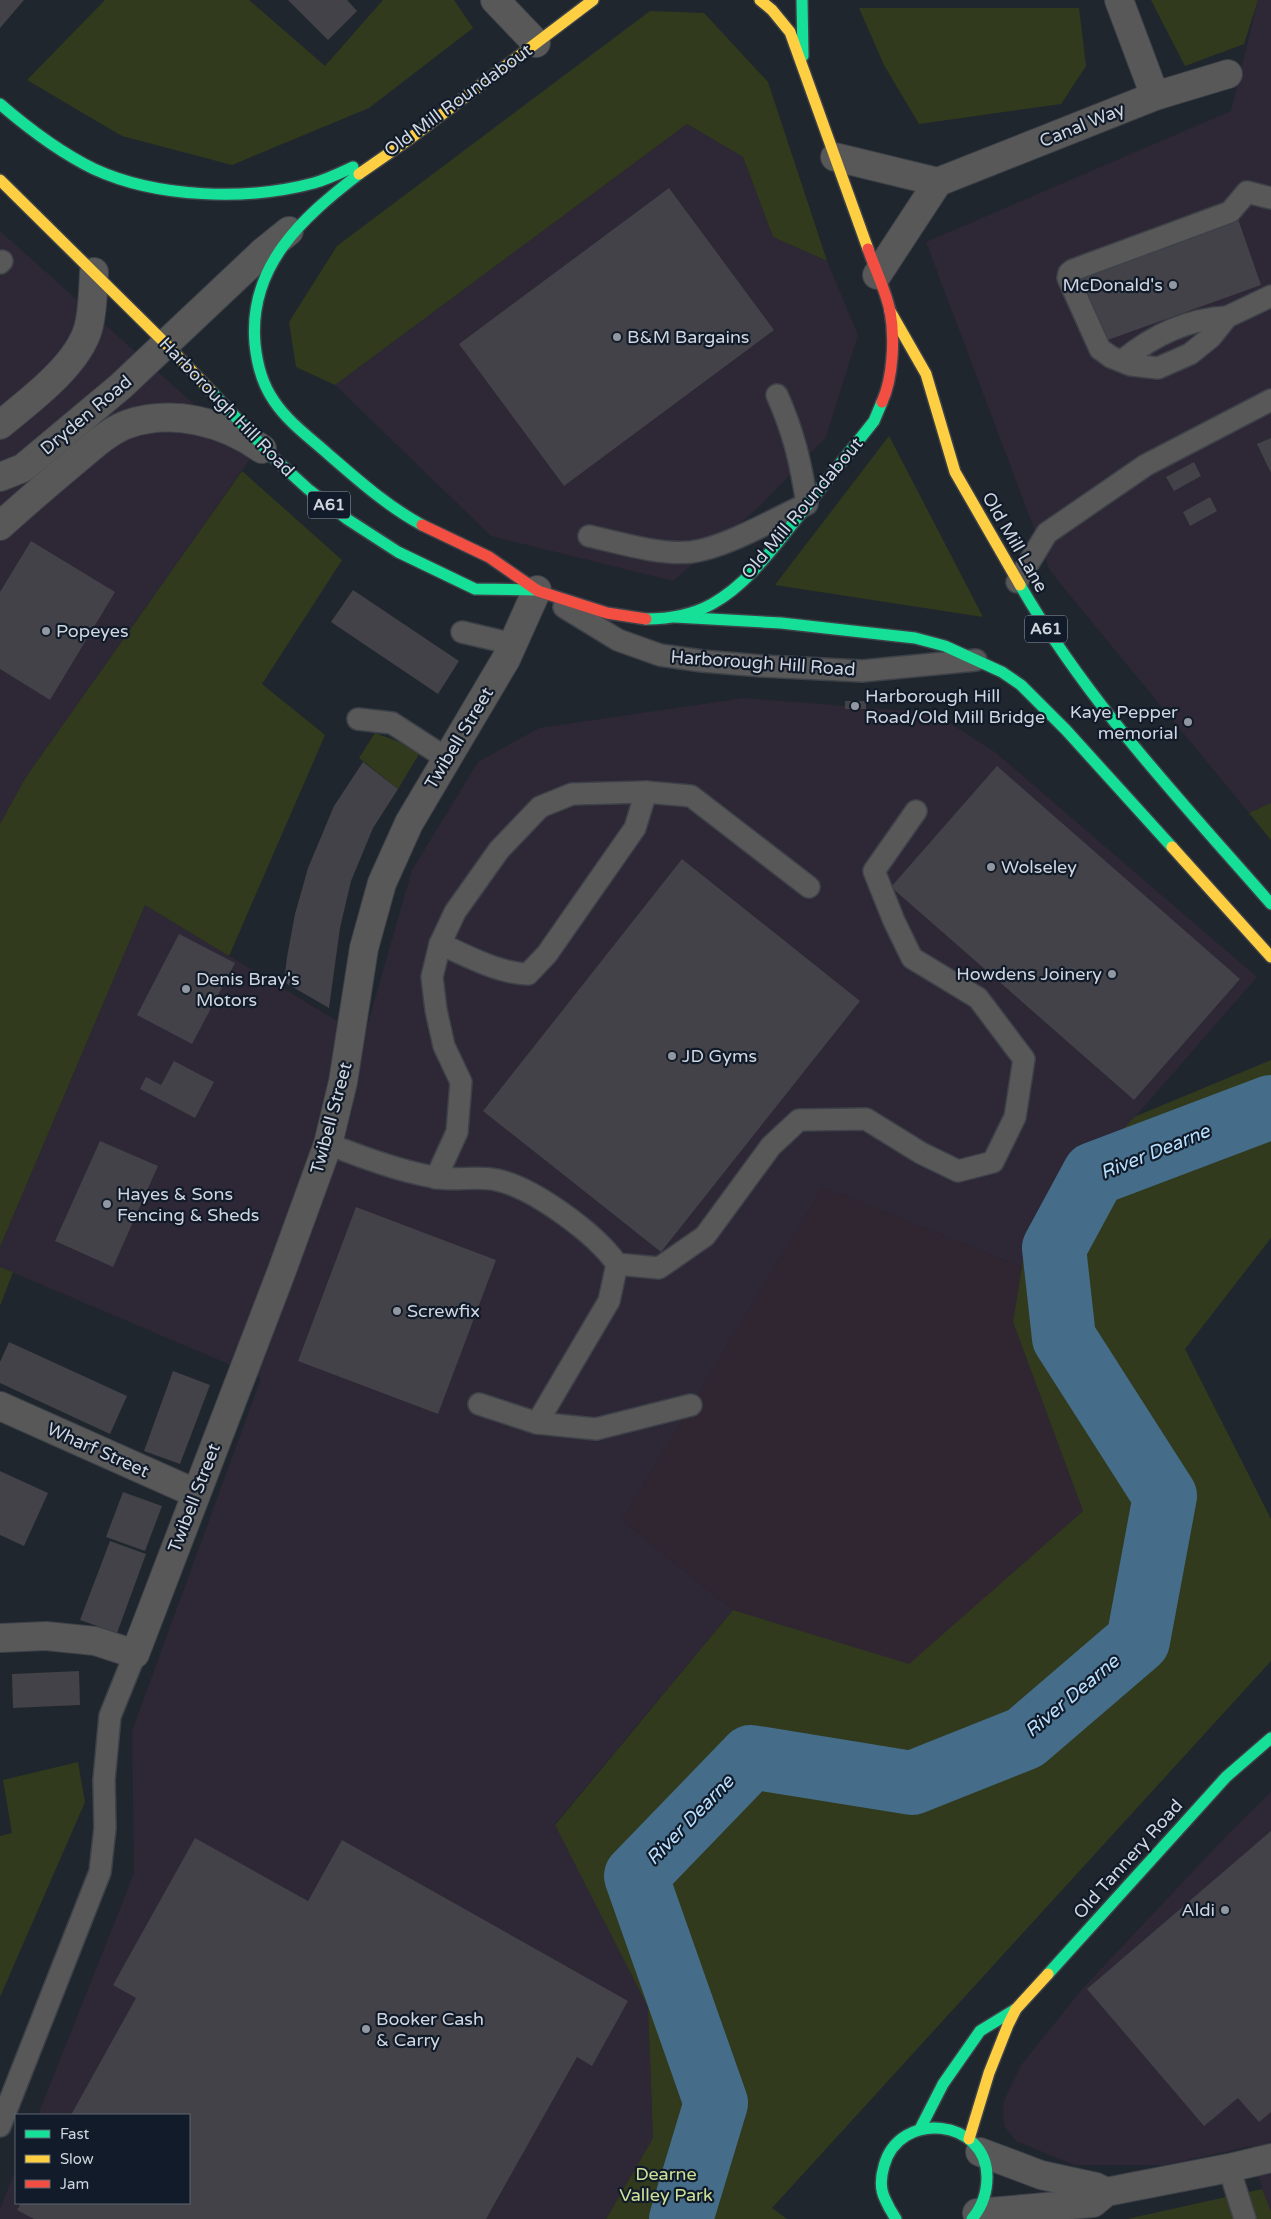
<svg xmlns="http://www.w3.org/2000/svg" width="1271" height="2219" font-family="'Varela Round',sans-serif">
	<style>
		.commercial { fill: #2e2735 }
		.industrial { fill: #302632 }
		.green { fill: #313a1d }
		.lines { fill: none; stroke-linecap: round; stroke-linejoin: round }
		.river { stroke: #456d8a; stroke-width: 64 }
		.building { fill: #424248 }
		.lane-casing { stroke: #3d4249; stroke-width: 24 }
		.street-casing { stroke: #3d4249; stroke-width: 30 }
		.fast-casing { stroke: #3d4249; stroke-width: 14 }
		.slow-casing { stroke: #3d4249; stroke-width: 14 }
		.jam-casing { stroke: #3d4249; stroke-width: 14 }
		.lane { stroke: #595859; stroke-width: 21 }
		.street { stroke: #595859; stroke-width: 28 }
		.fast { stroke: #16e098; stroke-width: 11 }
		.slow { stroke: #ffcf43; stroke-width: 11 }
		.jam { stroke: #f24e42; stroke-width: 11 }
		.poi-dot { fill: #9298a1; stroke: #111b29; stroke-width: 2 }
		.labels { text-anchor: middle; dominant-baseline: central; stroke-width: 4.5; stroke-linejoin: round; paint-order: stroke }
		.shield { fill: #111b29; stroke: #969ea9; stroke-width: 1 }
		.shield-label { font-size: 16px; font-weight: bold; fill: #cfd6e0 }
		.street-label { font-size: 18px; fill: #cfd6e0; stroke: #111b29 }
		.poi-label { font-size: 18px; fill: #cfd6e0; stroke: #111b29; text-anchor: start }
		.park-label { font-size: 18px; fill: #cde299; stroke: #111b29 }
		.water-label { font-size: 19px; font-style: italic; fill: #b9e0ff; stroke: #111b29 }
	</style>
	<rect width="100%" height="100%" fill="#20262d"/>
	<!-- commercial -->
	<g class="commercial">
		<path d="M1258,0H1271V803L1249,813L1050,571L926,242L1231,111Z"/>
		<path d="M687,124L743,157L773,237L827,261L858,335L826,437L760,506L673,581L491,536L335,385Z"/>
		<path d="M0,231L252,456L26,777L0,824Z"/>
		<path d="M744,698L934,713L995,752L1257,977L1026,1242L1022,1267L823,1187L622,1520L733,1610L555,1824L648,2006L653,2138L606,2219H0V2209L16,2169V2203H189V2115H38L134,1873L132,1731L261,1378L0,1267V1247L145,905L364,1037L412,870L478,762L539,728Z"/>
		<path d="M1271,1792V2211L1262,2189L1252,2146L1165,2165H1074L1016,2141L1004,2126L1003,2103L1021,2065L1083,1988L1231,1831Z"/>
	</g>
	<!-- industrial -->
	<path class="industrial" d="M823,1187L1022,1267L1013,1322L1083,1511L909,1665L733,1610L622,1520Z"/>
	<!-- green -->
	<g class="green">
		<path d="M105,0H249L325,66L383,0H454L473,28L369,108L232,165L122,136L27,80Z"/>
		<path d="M1151,0H1258L1244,44L1185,66Z"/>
		<path d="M859,8H1079L1086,66L1061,104L919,124L884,65Z"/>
		<path d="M650,11L704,13L768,82L827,261L773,237L743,157L687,124L335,385L296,367L289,322L337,246Z"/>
		<path d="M889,436L983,617L775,585Z"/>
		<path d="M242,471L342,560L262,684L325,735L229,956L145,905L0,1247V824L26,777Z"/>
		<path d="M375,733L397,741L419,754L398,789L359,758Z"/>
		<path d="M1271,803V840L1249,813Z"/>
		<path d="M1271,1060V1238L1185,1349L1271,1519V1661L772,2208L787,2219H606L653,2138L648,2007L555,1825L733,1610L909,1664L1083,1511L1013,1322L1026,1242L1134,1117Z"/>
		<path d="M0,1267L13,1272L0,1306Z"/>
		<path d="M78,1762L85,1802L0,1997V1836L12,1833L3,1780Z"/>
		<path d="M1262,2189L1271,2211V2219H1127Z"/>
	</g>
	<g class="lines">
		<!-- river -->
		<path class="river" d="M681,2219L716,2103L636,1876L751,1757L912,1783L1025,1738L1138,1641L1165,1496L1064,1338L1054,1248L1094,1174L1271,1107"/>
	</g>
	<!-- building -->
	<g class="building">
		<path d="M0,0H24L0,28Z"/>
		<path d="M288,0H347L357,11L328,40Z"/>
		<path d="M669,188L774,330L564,486L459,344Z"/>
		<path d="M1237,216L1261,285L1102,342L1077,273Z"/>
		<path d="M1271,438V473L1257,444Z"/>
		<path d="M1194,462L1201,476L1174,491L1166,477Z"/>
		<path d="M1210,497L1217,511L1190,526L1183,512Z"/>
		<path d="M31,541L115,592L50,700L0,669V592Z"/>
		<path d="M353,590L459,661L438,694L331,622Z"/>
		<rect x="845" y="701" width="21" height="8"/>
		<path d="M363,762L398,789L373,828L351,881L340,928L329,1008L284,982L287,957L295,914L308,868L334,806Z"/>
		<path d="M997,766L1240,979L1134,1100L891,887Z"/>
		<path d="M682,859L860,1001L661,1252L483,1111Z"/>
		<path d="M179,934L235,963L192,1044L137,1015Z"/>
		<path d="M174,1061L214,1082L195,1118L140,1089L146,1077L161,1085Z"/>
		<path d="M100,1141L158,1166L113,1267L55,1241Z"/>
		<path d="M356,1207L496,1260L438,1414L298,1361Z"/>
		<path d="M9,1342L127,1396L110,1434L0,1383V1362Z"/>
		<path d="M173,1371L210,1385L180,1464L144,1451Z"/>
		<path d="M0,1471L48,1493L24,1546L0,1535Z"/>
		<path d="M123,1492L162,1506L145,1551L106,1537Z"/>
		<path d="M110,1541L146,1554L117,1633L80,1620Z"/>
		<path d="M79,1671L80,1705L13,1708L12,1674Z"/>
		<path d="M1271,1831V2112L1259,2122L1238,2098L1204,2126L1087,1989Z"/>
		<path d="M195,1838L308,1901L342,1840L628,2001L592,2066L577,2057L486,2219H34L17,2210L21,2203H189V2115H71L136,1998L113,1985Z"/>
	</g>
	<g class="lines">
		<!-- lane casing -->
		<g class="lane-casing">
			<g id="lane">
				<path d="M1271,198L1247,192L1230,212L1073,270L1069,273L1068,278L1100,349L1111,357L1131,365L1158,368L1190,354L1211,337L1227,317L1271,296"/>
				<path d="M0,263L2,261"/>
				<path d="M1122,361C1152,336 1187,319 1227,317"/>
				<path d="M589,536C621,543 658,555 691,552C725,548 774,519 807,504C801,464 794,433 777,395"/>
				<path d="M1017,582L1047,533L1146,465L1271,400"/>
				<path d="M564,607L618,640L660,655L702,661L762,666L862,671L976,660"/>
				<path d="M462,632L513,644"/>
				<path d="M358,719L392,723L446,758"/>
				<path d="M440,944C468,956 497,973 528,974L547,954L635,828L646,792"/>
				<path d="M328,1144C362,1157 396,1170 433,1177C454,1182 476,1175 497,1180C534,1188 595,1233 617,1264L659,1268L705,1236L771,1146L799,1120L866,1119L921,1153L958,1171L993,1162L1015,1117L1024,1059L978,998L912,958L894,921L874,871L916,811"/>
				<path d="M436,1178L457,1132L461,1082L444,1046L436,1010L432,977L440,944L455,912L499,850L540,807L572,794L646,792L691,796L809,887"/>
				<path d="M479,1404L537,1423L609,1301L617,1264"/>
				<path d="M537,1423L596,1429L691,1405"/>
				<path d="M0,2126L100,1872L105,1828L104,1780L110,1716L135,1654"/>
				<path d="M1229,2168L1245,2219"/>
			</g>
		</g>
		<!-- street casing -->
		<g class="street-casing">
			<g id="street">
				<path d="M495,0L536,43"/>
				<path d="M1119,0L1155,96"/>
				<path d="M835,157L938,182L1155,96L1228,74"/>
				<path d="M877,275L938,182"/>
				<path d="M0,425C29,401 77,366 88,329C93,311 93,291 94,272"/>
				<path d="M0,477L23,468L121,386L263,252L289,231"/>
				<path d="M0,526C24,504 50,482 75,461C91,448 108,431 128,424C173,409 224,422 262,449"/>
				<path d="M0,1406L195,1493"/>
				<path d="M0,1638L46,1636L95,1641L135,1654L281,1273L328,1144L343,1082L364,948L382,883L409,823L506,659L537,590"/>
				<path d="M980,2152L1041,2175L1096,2187L1106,2192"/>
				<path d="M977,2213L1093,2203L1106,2192L1229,2168L1271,2158"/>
			</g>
		</g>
		<!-- fast casing -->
		<g class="fast-casing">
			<g id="fast">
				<path d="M802,0L803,56"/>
				<path d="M0,104C29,129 59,152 94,169C157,198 247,201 314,183C328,179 340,173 353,167"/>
				<path d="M359,174C302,218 248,266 255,344C257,364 262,384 274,401C288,422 309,437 328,454C358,480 387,506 422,525"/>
				<path d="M211,391L275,459L308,489L347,519L398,552L475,589L537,590"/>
				<path d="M1020,585C1088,703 1182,802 1271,904"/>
				<path d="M675,617L781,623L915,638L945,646L1002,672L1021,685L1066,730L1172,847"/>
				<path d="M646,619C670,619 692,615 712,604C748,584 773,548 798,517C823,485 849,453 874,421L882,402"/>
				<path d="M1048,1974L1226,1777L1271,1738"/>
				<path d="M920,2129L943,2084L980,2031L1016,2009"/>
				<path d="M896,2219C892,2213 888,2206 885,2199C880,2189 881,2176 884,2166C899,2109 987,2119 987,2177C987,2193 982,2207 972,2219"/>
			</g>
		</g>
		<!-- slow casing -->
		<g class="slow-casing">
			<g id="slow">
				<path d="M760,0L772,10L790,32L868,249"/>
				<path d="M359,174L408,140L593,0"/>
				<path d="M0,180L166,344L211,391"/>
				<path d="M890,311L926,374L955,472L1020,585"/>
				<path d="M1172,847L1271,957"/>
				<path d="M969,2139L989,2073L1008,2025L1016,2009L1048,1974"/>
			</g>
		</g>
		<!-- jam casing -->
		<g class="jam-casing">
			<g id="jam">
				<path d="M868,249C875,269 886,291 890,311C895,338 893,378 882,402"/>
				<path d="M422,525L489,557L538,591L607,613L646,619"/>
			</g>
		</g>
		<!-- lane -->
		<use href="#lane" class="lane"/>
		<!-- street -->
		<use href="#street" class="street"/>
		<!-- fast -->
		<use href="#fast" class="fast"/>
		<!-- slow -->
		<use href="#slow" class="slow"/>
		<!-- jam -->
		<use href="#jam" class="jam"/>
	</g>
	<!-- markers -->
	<g class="poi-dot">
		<circle cx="1173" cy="285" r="5"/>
		<circle cx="617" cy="337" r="5"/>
		<circle cx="46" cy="631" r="5"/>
		<circle cx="855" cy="706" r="5"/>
		<circle cx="1188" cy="722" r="5"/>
		<circle cx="991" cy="867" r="5"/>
		<circle cx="1112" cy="974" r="5"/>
		<circle cx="186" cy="989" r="5"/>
		<circle cx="672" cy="1056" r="5"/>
		<circle cx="107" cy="1204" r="5"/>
		<circle cx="397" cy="1311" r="5"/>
		<circle cx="1225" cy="1910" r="5"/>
		<circle cx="366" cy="2029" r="5"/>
	</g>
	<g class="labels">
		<!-- shield labels -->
		<g class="shield">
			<rect x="308" y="491.5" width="42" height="27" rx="4"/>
			<rect x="1025" y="615.5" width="42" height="27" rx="4"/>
		</g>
		<g class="shield-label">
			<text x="329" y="505">A61</text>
			<text x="1046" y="629">A61</text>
		</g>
		<!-- street labels -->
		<g class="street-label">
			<text transform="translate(458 100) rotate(-36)">Old Mill Roundabout</text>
			<text transform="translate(1082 125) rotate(-22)">Canal Way</text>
			<text transform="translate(227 407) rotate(46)">Harborough Hill Road</text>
			<text transform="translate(86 415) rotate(-40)">Dryden Road</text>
			<text transform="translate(802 508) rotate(-50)">Old Mill Roundabout</text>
			<text transform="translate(1015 542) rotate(60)">Old Mill Lane</text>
			<text transform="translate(763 663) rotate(4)">Harborough Hill Road</text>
			<text transform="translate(459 738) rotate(-59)">Twibell Street</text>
			<text transform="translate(331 1118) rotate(-75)">Twibell Street</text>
			<text transform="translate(98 1450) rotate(24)">Wharf Street</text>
			<text transform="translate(194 1498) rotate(-69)">Twibell Street</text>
			<text transform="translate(1128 1859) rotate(-48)">Old Tannery Road</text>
		</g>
		<!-- poi labels -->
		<g class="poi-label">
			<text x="1163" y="285" text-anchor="end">McDonald's</text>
			<text x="627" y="337">B&amp;M Bargains</text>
			<text x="56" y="631">Popeyes</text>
			<text x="865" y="696">Harborough Hill<tspan x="865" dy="21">Road/Old Mill Bridge</tspan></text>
			<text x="1178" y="712" text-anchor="end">Kaye Pepper<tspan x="1178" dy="21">memorial</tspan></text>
			<text x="1001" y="867">Wolseley</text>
			<text x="1102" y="974" text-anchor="end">Howdens Joinery</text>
			<text x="196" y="979">Denis Bray's<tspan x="196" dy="21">Motors</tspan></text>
			<text x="682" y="1056">JD Gyms</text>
			<text x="117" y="1194">Hayes &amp; Sons<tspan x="117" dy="21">Fencing &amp; Sheds</tspan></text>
			<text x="407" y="1311">Screwfix</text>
			<text x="1215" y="1910" text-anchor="end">Aldi</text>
			<text x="376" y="2019">Booker Cash<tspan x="376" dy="21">&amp; Carry</tspan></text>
		</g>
		<!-- park labels -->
		<g class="park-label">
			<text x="666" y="2174">Dearne<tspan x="666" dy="21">Valley Park</tspan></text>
		</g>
		<!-- water labels -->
		<g class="water-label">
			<text transform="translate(1155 1152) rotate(-22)">River Dearne</text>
			<text transform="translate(1072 1696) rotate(-40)">River Dearne</text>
			<text transform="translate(690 1820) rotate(-46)">River Dearne</text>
		</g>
	</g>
	<!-- legend -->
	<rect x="15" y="2114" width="175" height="90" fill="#111b29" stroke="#5d6672"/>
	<rect x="25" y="2130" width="25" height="8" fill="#16e098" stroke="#5d6672"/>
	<text x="60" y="2139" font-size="15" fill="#cfd6e0">Fast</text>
	<rect x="25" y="2155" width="25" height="8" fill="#ffcf43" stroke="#5d6672"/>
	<text x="60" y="2164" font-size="15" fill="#cfd6e0">Slow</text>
	<rect x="25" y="2180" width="25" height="8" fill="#f24e42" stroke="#5d6672"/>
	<text x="60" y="2189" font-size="15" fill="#cfd6e0">Jam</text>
</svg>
